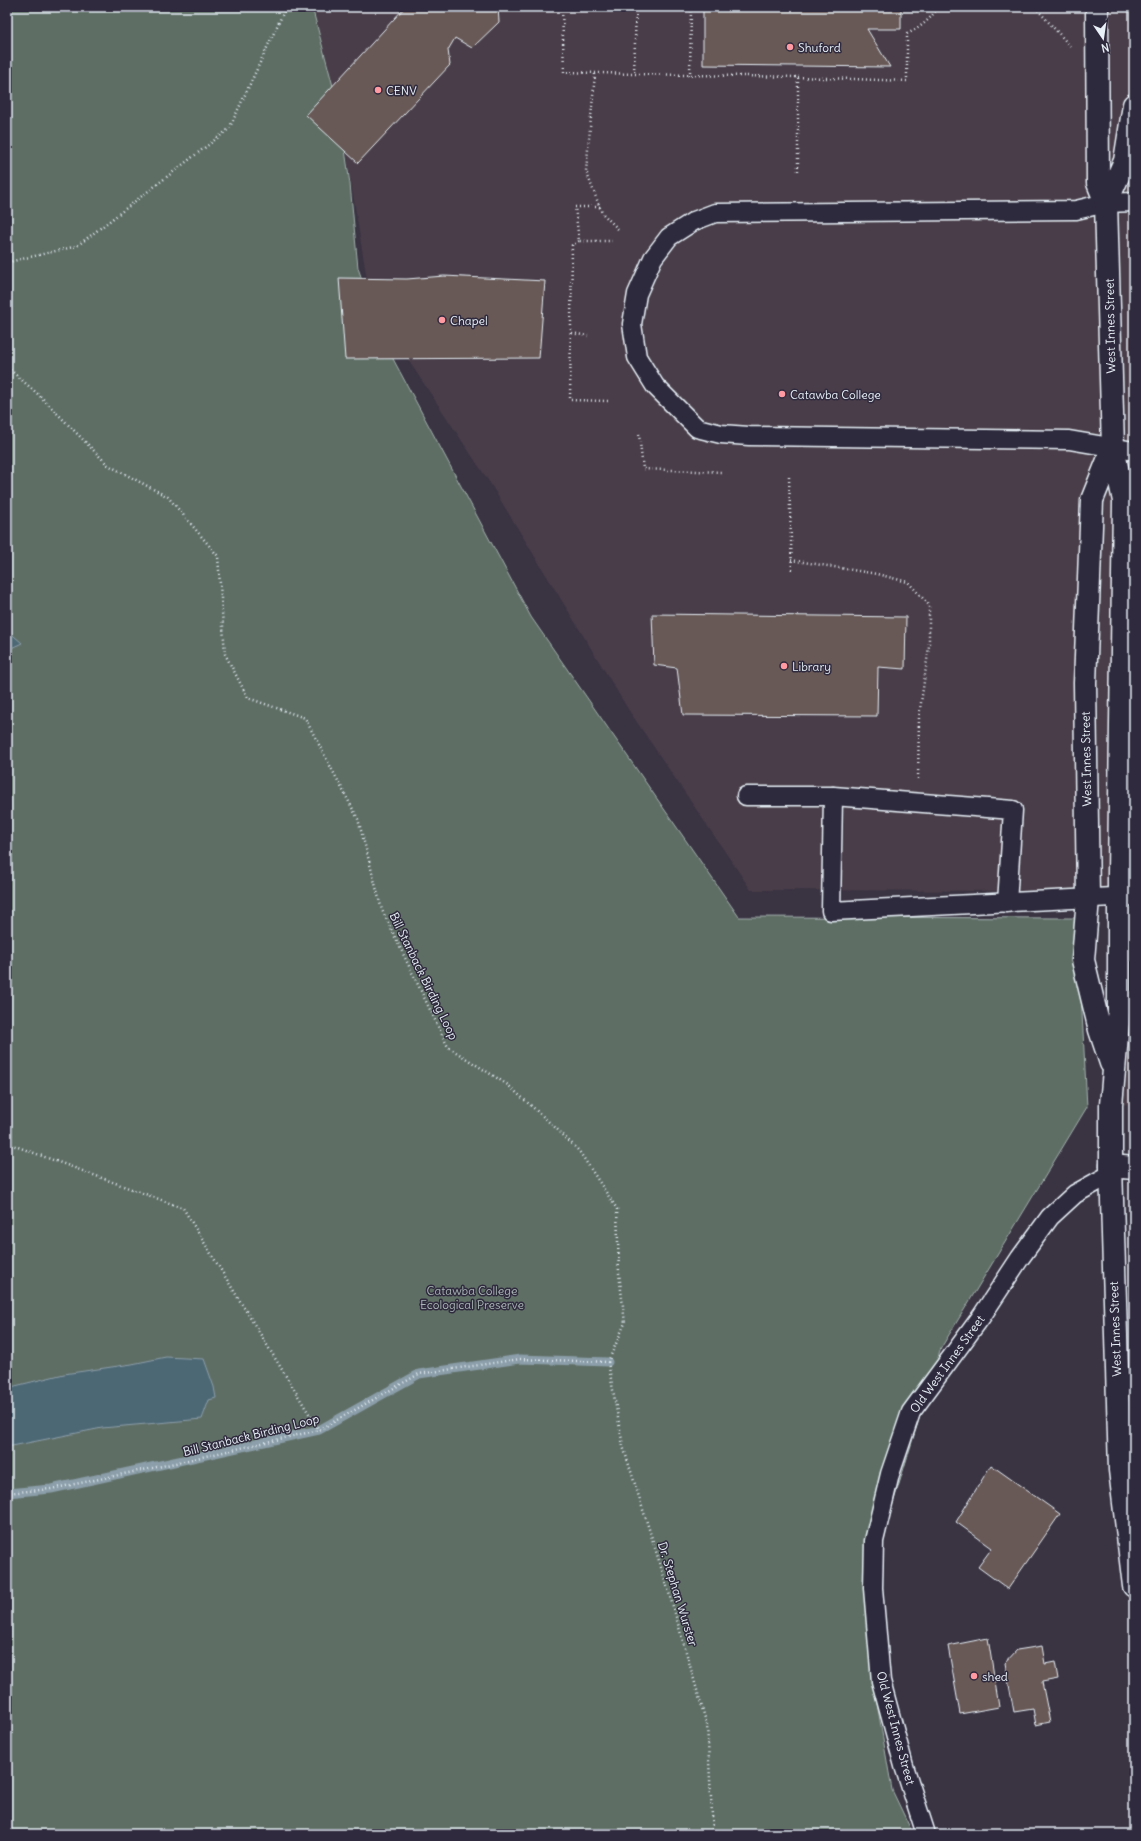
<svg xmlns="http://www.w3.org/2000/svg" width="1141" height="1841" font-family="Delius,sans-serif">
	<style>
		.built { fill: #483e48 }
		.green { fill: #5e6e65; stroke: #a3b0ae }
		.water { fill: #4d6775; stroke: #8b9ea9 }
		.lines { fill: none; stroke-linecap: round; stroke-linejoin: round }
		.stream { stroke: #8b9ea9; stroke-width: 9 }
		.building { fill: #675956; stroke: #e8f1f8 }
		.service-casing { stroke: #e8f1f8; stroke-width: 21 }
		.minor-casing { stroke: #e8f1f8; stroke-width: 25 }
		.primary-casing { stroke: #e8f1f8; stroke-width: 25 }
		.path { stroke: #e8f1f8; stroke-width: 2.5; stroke-dasharray: 1 3; stroke-linecap: butt }
		.service { stroke: #2f2a3d; stroke-width: 18 }
		.minor { stroke: #2f2a3d; stroke-width: 22 }
		.primary { stroke: #2f2a3d; stroke-width: 22 }
		.poi-dot { fill: #ff9aa2; stroke: #2f2a3d; stroke-width: 1.5 }
		.labels { text-anchor: middle; dominant-baseline: central; stroke-width: 3; stroke-linejoin: round; paint-order: stroke }
		.poi-label { font-size: 12px; fill: #e8f1f8; stroke: #2f2a3d; text-anchor: start }
		.street-label { font-size: 12px; fill: #e8f1f8; stroke: #2f2a3d }
		.park-label { font-size: 12px; fill: #aab6b6; stroke: #2f2a3d }
	</style>
	<rect width="100%" height="100%" fill="#3a3342"/>
	<filter id="ink" filterUnits="userSpaceOnUse"><feTurbulence type="fractalNoise" baseFrequency=".025" numOctaves="2"/><feDisplacementMap in="SourceGraphic" scale="8" xChannelSelector="R" yChannelSelector="G"/><feConvolveMatrix kernelMatrix="1 2 1 2 8 2 1 2 1" color-interpolation-filters="sRGB"/></filter>
	<g filter="url(#ink)">
		<!-- built -->
		<g class="built">
			<path d="M312,7H1134V889L1058,891L751,890L628,709L490,483L371,304L339,109Z"/>
			<path d="M1134,986V1104L1111,1105Z"/>
		</g>
		<!-- green -->
		<path class="green" d="M7,7H312L339,109L350,184L358,268L384,342L531,617L739,917L1077,918L1087,1107L941,1348L879,1549L870,1663L892,1790L913,1834H7Z"/>
		<!-- water -->
		<g class="water">
			<path d="M7,630L22,643L7,650Z"/>
			<path d="M166,1357L204,1359L214,1387L216,1398L209,1400L202,1419L102,1428L7,1447V1388L64,1374L132,1364Z"/>
		</g>
		<g class="lines">
			<!-- stream -->
			<path class="stream" d="M7,1493L51,1489L319,1430L419,1374L520,1359L608,1362"/>
		</g>
		<!-- building -->
		<g class="building">
			<path d="M405,7H498L499,22L472,48L455,38L448,50L450,65L358,163L306,115Z"/>
			<path d="M703,7H901V29H867L890,67L703,65Z"/>
			<path d="M444,276L545,281L539,358L345,359L339,278L407,279Z"/>
			<path d="M652,614L906,617L905,669L878,667L877,716L683,715L677,668L654,665Z"/>
			<path d="M991,1465L1060,1514L1008,1589L978,1567L992,1548L956,1522Z"/>
			<path d="M988,1638L999,1707L960,1714L948,1646Z"/>
			<path d="M1042,1646L1045,1664L1055,1662L1058,1679L1042,1682L1050,1722L1036,1725L1033,1709L1014,1712L1005,1663L1017,1650Z"/>
		</g>
		<g class="lines">
			<!-- service casing -->
			<g class="service-casing">
				<g id="service">
					<path d="M1134,202L1106,203L1076,210L715,213L694,221L669,237L653,258L637,294L632,324L637,357L655,386L697,428L721,434L749,436L1069,440L1134,451"/>
					<path d="M746,796H833L831,911L1134,896"/>
					<path d="M833,796L1013,810L1007,903"/>
					<path d="M926,1834L904,1766L881,1681L873,1588L874,1541L890,1474L911,1412L981,1317L1020,1258L1050,1217L1075,1194L1111,1174"/>
				</g>
			</g>
			<!-- minor casing -->
			<g class="minor-casing">
				<path id="minor" d="M1111,1166L1134,1168"/>
			</g>
			<!-- primary casing -->
			<g class="primary-casing">
				<g id="primary">
					<path d="M1097,7L1098,183L1106,203L1113,448L1124,501L1119,875V1012L1111,1105V1166L1120,1470L1134,1586"/>
					<path d="M1106,203L1125,161L1134,105"/>
					<path d="M1111,1063L1100,1030L1083,960L1088,898L1085,683L1092,500L1113,448"/>
				</g>
			</g>
			<!-- path -->
			<g class="path">
				<path d="M562,7L564,72L634,74"/>
				<path d="M636,7L634,74L798,77V172"/>
				<path d="M1035,7L1070,46"/>
				<path d="M595,74L586,171L602,213L618,229"/>
				<path d="M690,76L691,7"/>
				<path d="M798,77L907,81V34C921,27 930,20 938,7"/>
				<path d="M600,207H575L579,241H612"/>
				<path d="M579,241L572,245L570,400L608,401"/>
				<path d="M7,267L9,262L77,246L229,129L286,7"/>
				<path d="M572,333L588,336"/>
				<path d="M7,367L40,396L108,465L168,497L218,556L225,654L248,698L305,718L358,819L382,910L448,1047L508,1085L559,1131L579,1151L617,1209L619,1273L625,1323L608,1362L520,1359L419,1374L319,1430L162,1466L51,1489L7,1493"/>
				<path d="M639,434L643,469L723,472"/>
				<path d="M789,477L792,572"/>
				<path d="M791,560L877,574L908,582L929,605V646L919,717L918,779"/>
				<path d="M7,1143L183,1208L319,1430"/>
				<path d="M608,1362L623,1446L670,1596L707,1725L713,1834"/>
			</g>
			<!-- service -->
			<use href="#service" class="service"/>
			<!-- minor -->
			<use href="#minor" class="minor"/>
			<!-- primary -->
			<use href="#primary" class="primary"/>
		</g>
	</g>
	<!-- markers -->
	<g class="poi-dot">
		<circle cx="790" cy="47" r="4"/>
		<circle cx="378" cy="90" r="4"/>
		<circle cx="442" cy="320" r="4"/>
		<circle cx="782" cy="394" r="4"/>
		<circle cx="784" cy="666" r="4"/>
		<circle cx="974" cy="1676" r="4"/>
	</g>
	<g class="labels">
		<!-- poi labels -->
		<g class="poi-label">
			<text x="798" y="47">Shuford</text>
			<text x="386" y="90">CENV</text>
			<text x="450" y="320">Chapel</text>
			<text x="790" y="394">Catawba College</text>
			<text x="792" y="666">Library</text>
			<text x="982" y="1676">shed</text>
		</g>
		<!-- street labels -->
		<g class="street-label">
			<text transform="translate(1110 326) rotate(-91)">West Innes Street</text>
			<text transform="translate(1086 759) rotate(-91)">West Innes Street</text>
			<text transform="translate(424 976) rotate(64)">Bill Stanback Birding Loop</text>
			<text transform="translate(1115 1329) rotate(-92)">West Innes Street</text>
			<text transform="translate(947 1364) rotate(-54)">Old West Innes Street</text>
			<text transform="translate(251 1435) rotate(-14)">Bill Stanback Birding Loop</text>
			<text transform="translate(678 1594) rotate(73)">Dr. Stephan Wurster</text>
			<text transform="translate(896 1728) rotate(75)">Old West Innes Street</text>
		</g>
		<!-- park labels -->
		<g class="park-label">
			<text x="472" y="1290">Catawba College<tspan x="472" dy="14">Ecological Preserve</tspan></text>
		</g>
	</g>
	<!-- margin -->
	<rect width="1141" height="1841" fill="none" stroke="#2f2a3d" stroke-width="24"/>
	<rect x="12" y="12" width="1117" height="1817" fill="none" stroke="#e8f1f8" stroke-width="1.5" filter="url(#ink)"/>
	<!-- north arrow -->
	<g transform="translate(1103 38) rotate(167)" stroke="#2f2a3d" stroke-width="3" paint-order="stroke">
	<path d="M0-3L7 15L0 10L-7 15Z" fill="#e8f1f8"/>
	<text y="-6" font-size="11" font-weight="bold" text-anchor="middle" fill="#e8f1f8">N</text>
	</g>
</svg>
